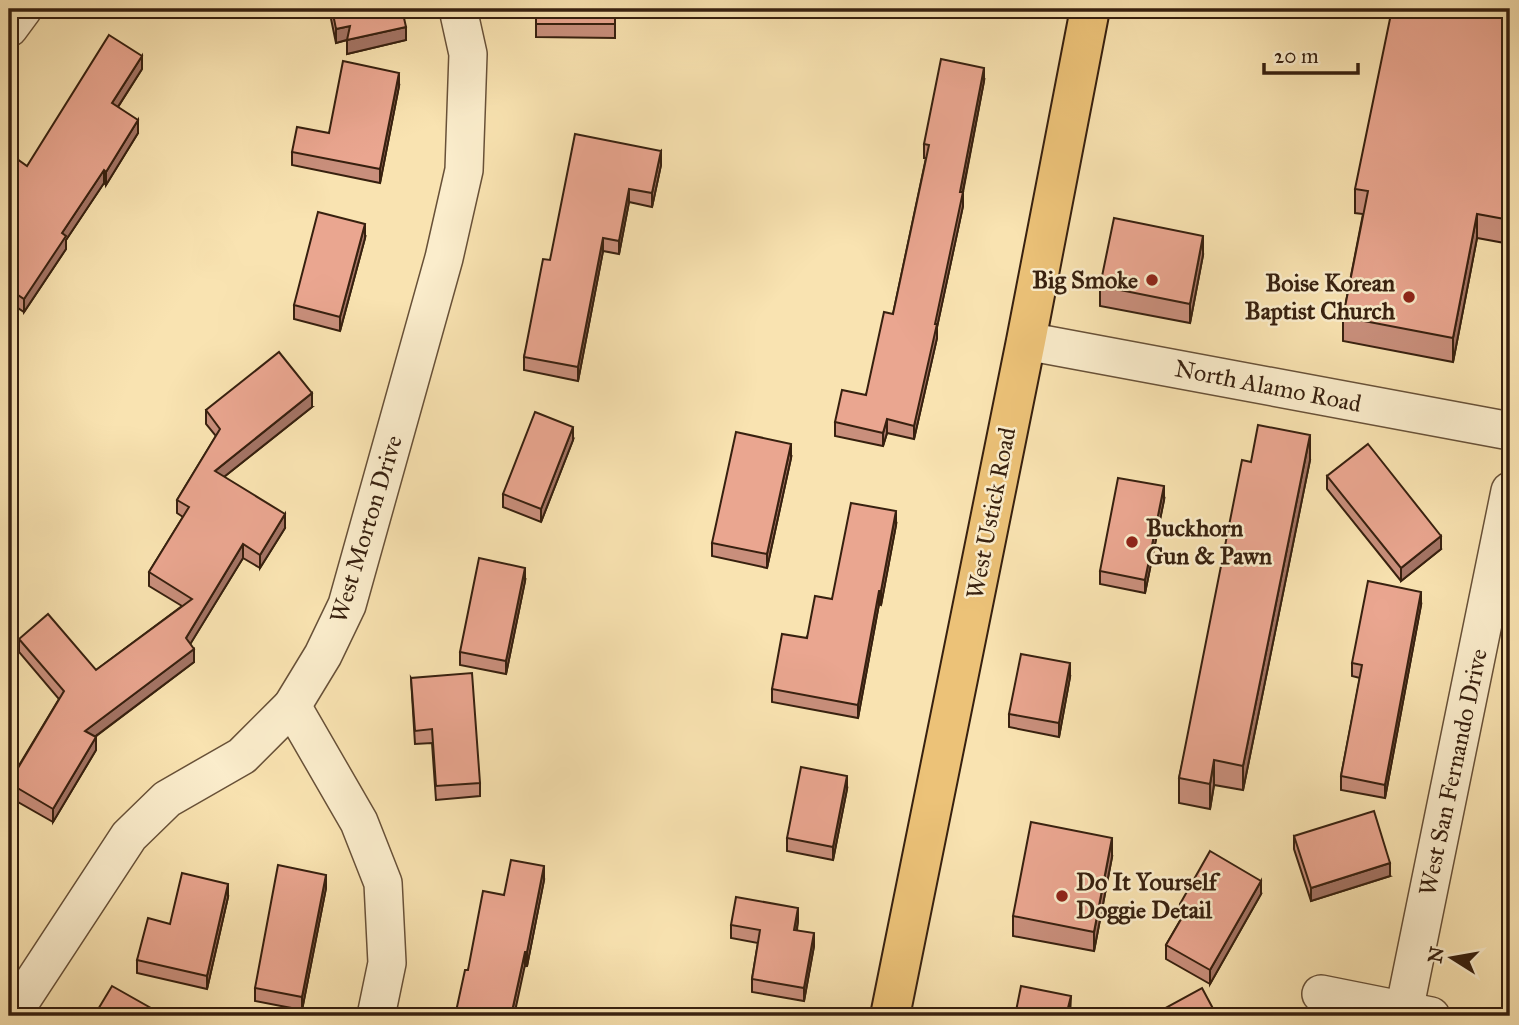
<svg xmlns="http://www.w3.org/2000/svg" width="1519" height="1025" font-family="'IM FELL Great Primer',serif">
	<style>
		.lines { fill: none; stroke-linecap: round; stroke-linejoin: round }
		.minor-casing { stroke: #685138; stroke-width: 40 }
		.major-casing { stroke: #37200f; stroke-width: 42 }
		.minor { stroke: #fbedcc; stroke-width: 37 }
		.major { stroke: #ecc278; stroke-width: 38 }
		.wall { fill: #c98f7c; stroke: #37200f; stroke-width: 2 }
		.shaded-wall { fill: #a47465; stroke: #37200f; stroke-width: 2 }
		.building { fill: #eaa690; stroke: #37200f; stroke-width: 2 }
		.poi-dot { fill: #8f2418; stroke: #fbedcc; stroke-width: 2.5 }
		.labels { text-anchor: middle; dominant-baseline: central; stroke-width: 5; stroke-linejoin: round; paint-order: stroke }
		.poi-label { font-size: 24px; font-weight: bold; fill: #37200f; stroke: #fbedcc; text-anchor: end }
		.street-label { font-size: 24px; fill: #37200f; stroke: #fbedcc }
	</style>
	<rect width="100%" height="100%" fill="#f9e3b1"/>
	<filter id="stains"><feTurbulence type="fractalNoise" baseFrequency=".00286" numOctaves="4"/><feColorMatrix values="0 0 0 0 .2 0 0 0 0 .09 0 0 0 0 .02 0 0 0 .5 -.17"/></filter>
	<radialGradient id="worn" r=".72"><stop offset=".6" stop-color="#630" stop-opacity="0"/><stop offset="1" stop-color="#630" stop-opacity=".3"/></radialGradient>
	<g class="lines">
		<!-- minor casing -->
		<g class="minor-casing">
			<g id="minor">
				<path d="M9,28L23,9"/>
				<path d="M1026,341L1510,431"/>
				<path d="M292,706L359,822L383,883L387,963L376,1016"/>
				<path d="M1321,994L1431,1016"/>
				<path d="M1404,1011L1510,491"/>
				<path d="M11,1016L129,836L167,799L242,756L292,706L323,655L347,605L444,258L464,170L468,54L458,9"/>
			</g>
		</g>
		<!-- major casing -->
		<g class="major-casing">
			<path id="major" d="M890,1016L1026,341L1090,9"/>
		</g>
		<!-- minor -->
		<use href="#minor" class="minor"/>
		<!-- major -->
		<use href="#major" class="major"/>
	</g>
	<!-- wall -->
	<g class="wall">
		<path d="M329,9H402L406,40L347,54V40L336,43Z"/>
		<path d="M536,9H615V38L536,37Z"/>
		<path d="M964,9H1000L999,15Z"/>
		<path d="M1510,9V244L1477,238L1453,362L1343,341V317L1363,214L1355,213V189Z"/>
		<path d="M142,69L118,107L138,133L106,185L104,183L66,240V249L24,312L9,302V171L27,166Z"/>
		<path d="M984,81L963,192V206L937,327V338L914,439L887,433L883,446L835,436V422L866,395L893,314L926,158H924V144Z"/>
		<path d="M399,86L380,183L292,165V152L329,133Z"/>
		<path d="M661,151V165L652,207L629,202L619,254L603,251L578,381L524,370V357L550,260Z"/>
		<path d="M365,238L340,331L294,319V305Z"/>
		<path d="M1203,255L1190,323L1100,306V286Z"/>
		<path d="M312,407L224,477L285,528L260,568L243,558L190,644L194,662L95,737L96,750L53,822L16,801V803L9,816V782L59,699L19,652V639L96,670L182,606L149,586V572L183,517L177,513V500L216,436L206,424V410Z"/>
		<path d="M573,440L541,522L503,507V494Z"/>
		<path d="M791,458L767,568L712,556V543Z"/>
		<path d="M1310,460L1243,790L1214,785L1210,809L1179,803V778L1251,462Z"/>
		<path d="M1327,476L1441,549L1401,581L1327,489Z"/>
		<path d="M1164,500L1145,593L1100,584V571Z"/>
		<path d="M896,525L881,605L879,604L858,718L772,702V689L832,599Z"/>
		<path d="M525,581L506,674L460,665V652Z"/>
		<path d="M1421,605L1385,798L1341,790V776L1360,678L1352,676V663Z"/>
		<path d="M1070,677L1059,737L1009,727V714Z"/>
		<path d="M411,678L480,783V796L436,800L432,743L415,744Z"/>
		<path d="M847,789L833,860L787,851V838Z"/>
		<path d="M1510,820V853L1507,852V839Z"/>
		<path d="M1294,836L1390,876L1311,901L1294,849Z"/>
		<path d="M1112,857L1094,951L1013,936V916Z"/>
		<path d="M544,880L527,966L468,970L504,895Z"/>
		<path d="M326,888L302,1010L255,1001V988Z"/>
		<path d="M1261,894L1210,984L1166,959V945L1181,919L1180,918V904Z"/>
		<path d="M228,897L207,989L137,973V960L170,924Z"/>
		<path d="M798,921L797,930L814,946L804,1001L752,992V979L758,943L731,938V925Z"/>
	</g>
	<!-- shaded-wall -->
	<g class="shaded-wall">
		<path d="M350,26V39L336,43V29Z"/>
		<path d="M406,27V40L347,54V40Z"/>
		<path d="M142,56V69L112,116V103Z"/>
		<path d="M984,68V81L962,195L963,192V206L937,327V338L914,439V426Z"/>
		<path d="M399,73V86L380,183V169Z"/>
		<path d="M138,120V133L106,185V172Z"/>
		<path d="M661,151V165L652,207V193Z"/>
		<path d="M104,170V183L66,240V249L24,312V299L62,233Z"/>
		<path d="M629,189V202L619,254V241Z"/>
		<path d="M1477,214V238L1453,362V338Z"/>
		<path d="M365,224V238L340,331V317Z"/>
		<path d="M1203,236V255L1190,323V304Z"/>
		<path d="M603,238V251L578,381V367Z"/>
		<path d="M312,393V407L215,484V471Z"/>
		<path d="M887,419V433L883,446V433Z"/>
		<path d="M573,427V440L541,522V509Z"/>
		<path d="M1310,435V460L1243,790V766Z"/>
		<path d="M791,444V458L767,568V554Z"/>
		<path d="M1164,486V500L1145,593V580Z"/>
		<path d="M896,511V525L881,605V591Z"/>
		<path d="M285,514V528L260,568V555Z"/>
		<path d="M1441,536V549L1401,581V568Z"/>
		<path d="M243,544V558L186,651V638Z"/>
		<path d="M525,568V581L506,674V661Z"/>
		<path d="M879,591V604L858,718V705Z"/>
		<path d="M1421,592V605L1385,798V785Z"/>
		<path d="M194,649V662L85,744V731Z"/>
		<path d="M1070,663V677L1059,737V723Z"/>
		<path d="M96,737V750L53,822V809Z"/>
		<path d="M1214,760V785L1210,809V784Z"/>
		<path d="M847,776V789L833,860V847Z"/>
		<path d="M16,790V803L9,816V803Z"/>
		<path d="M1112,838V857L1094,951V932Z"/>
		<path d="M1390,863V876L1311,901V888Z"/>
		<path d="M544,866V880L527,966V952Z"/>
		<path d="M326,875V888L302,1010V997Z"/>
		<path d="M1261,881V894L1210,984V970Z"/>
		<path d="M228,884V897L207,989V976Z"/>
		<path d="M798,908V921L794,943V930Z"/>
		<path d="M814,933V946L804,1001V988Z"/>
		<path d="M525,952V965L514,1016H511Z"/>
		<path d="M1071,996L1070,1016H1066Z"/>
	</g>
	<!-- building -->
	<g class="building">
		<path d="M332,9H402L406,27L347,40L350,26L336,29Z"/>
		<rect x="536" y="9" width="79" height="15"/>
		<path d="M1392,9H1510V220L1477,214L1453,338L1343,317L1368,191L1355,189Z"/>
		<path d="M109,35L142,56L112,103L138,120L106,172L104,170L62,233L66,236L24,299L9,289V171L17,159L27,166Z"/>
		<path d="M941,59L984,68L960,192H963L935,324H937L914,426L887,419L883,433L835,422L842,390L866,395L884,312L893,314L929,145L924,144Z"/>
		<path d="M343,61L399,73L380,169L292,152L297,127L329,133Z"/>
		<path d="M575,134L661,151L652,193L629,189L619,241L603,238L578,367L524,357L543,259L550,260Z"/>
		<path d="M318,212L365,224L340,317L294,305Z"/>
		<path d="M1114,218L1203,236L1190,304L1100,286Z"/>
		<path d="M279,352L312,393L215,471L285,514L260,555L243,544L186,638L194,649L85,731L96,737L53,809L9,783L64,691L19,639L48,614L96,670L192,599L149,572L189,507L177,500L220,429L206,410Z"/>
		<path d="M535,412L573,427L541,509L503,494Z"/>
		<path d="M1258,425L1310,435L1243,766L1214,760L1210,784L1179,778L1242,460L1251,462Z"/>
		<path d="M736,432L791,444L767,554L712,543Z"/>
		<path d="M1368,444L1441,536L1401,568L1327,476Z"/>
		<path d="M1118,478L1164,486L1145,580L1100,571Z"/>
		<path d="M851,503L896,511L881,591H879L858,705L772,689L782,634L807,638L815,596L832,599Z"/>
		<path d="M479,558L525,568L506,661L460,652Z"/>
		<path d="M1368,581L1421,592L1385,785L1341,776L1362,665L1352,663Z"/>
		<path d="M1021,654L1070,663L1059,723L1009,714Z"/>
		<path d="M472,673L480,783L436,786L432,729L415,731L411,678Z"/>
		<path d="M801,767L847,776L833,847L787,838Z"/>
		<path d="M9,786L16,790L9,803Z"/>
		<path d="M1374,811L1390,863L1311,888L1294,836Z"/>
		<path d="M1510,820V839H1507Z"/>
		<path d="M1031,822L1112,838L1094,932L1013,916Z"/>
		<path d="M1210,851L1261,881L1210,970L1166,945L1187,909L1180,904Z"/>
		<path d="M511,860L544,866L527,952H525L511,1016H455L465,970H468L483,891L504,895Z"/>
		<path d="M278,865L326,875L302,997L255,988Z"/>
		<path d="M182,873L228,884L207,976L137,960L148,918L170,924Z"/>
		<path d="M736,897L798,908L794,930L814,933L804,988L752,979L760,930L731,925Z"/>
		<path d="M112,986L165,1016H94Z"/>
		<path d="M1021,986L1071,996L1066,1016H1015Z"/>
		<path d="M1202,988L1217,1016H1161L1158,1012Z"/>
	</g>
	<!-- markers -->
	<g class="poi-dot">
		<circle cx="1152" cy="280" r="7"/>
		<circle cx="1409" cy="297" r="7"/>
		<circle cx="1132" cy="542" r="7"/>
		<circle cx="1062" cy="896" r="7"/>
	</g>
	<g class="labels">
		<!-- poi labels -->
		<g class="poi-label">
			<text x="1138" y="280">Big Smoke</text>
			<text x="1395" y="283">Boise Korean<tspan x="1395" dy="28">Baptist Church</tspan></text>
			<text x="1146" y="528" text-anchor="start">Buckhorn<tspan x="1146" dy="28">Gun &amp; Pawn</tspan></text>
			<text x="1076" y="882" text-anchor="start">Do It Yourself<tspan x="1076" dy="28">Doggie Detail</tspan></text>
		</g>
		<!-- street labels -->
		<g class="street-label">
			<text transform="translate(1268 386) rotate(11)">North Alamo Road</text>
			<text transform="translate(991 513) rotate(-79)">West Ustick Road</text>
			<text transform="translate(366 529) rotate(-73)">West Morton Drive</text>
			<text transform="translate(1453 772) rotate(-78)">West San Fernando Drive</text>
		</g>
	</g>
	<!-- margin -->
	<rect width="1519" height="1025" fill="none" stroke="#f9e3b1" stroke-width="35"/>
	<rect x="10" y="10" width="1498" height="1004" fill="none" stroke="#37200f" stroke-width="3.5"/>
	<rect x="18" y="18" width="1484" height="990" fill="none" stroke="#37200f" stroke-width="2"/>
	<!-- north arrow -->
	<g transform="translate(1452 958) rotate(281)" stroke="#fbedcc" stroke-width="5" paint-order="stroke">
	<path d="M0-5L12 26L0 18L-12 26Z" fill="#37200f"/>
	<text y="-10" font-size="19" font-weight="bold" text-anchor="middle" fill="#37200f">N</text>
	</g>
	<!-- scale -->
	<path d="M1264 63v10h94v-10" fill="none" stroke="#37200f" stroke-width="3.5"/>
	<text x="1274" y="63" font-size="21" fill="#37200f" stroke="#fbedcc" stroke-width="5" paint-order="stroke">20 m</text>
	<rect width="100%" height="100%" filter="url(#stains)"/>
	<rect width="100%" height="100%" fill="url(#worn)"/>
</svg>
